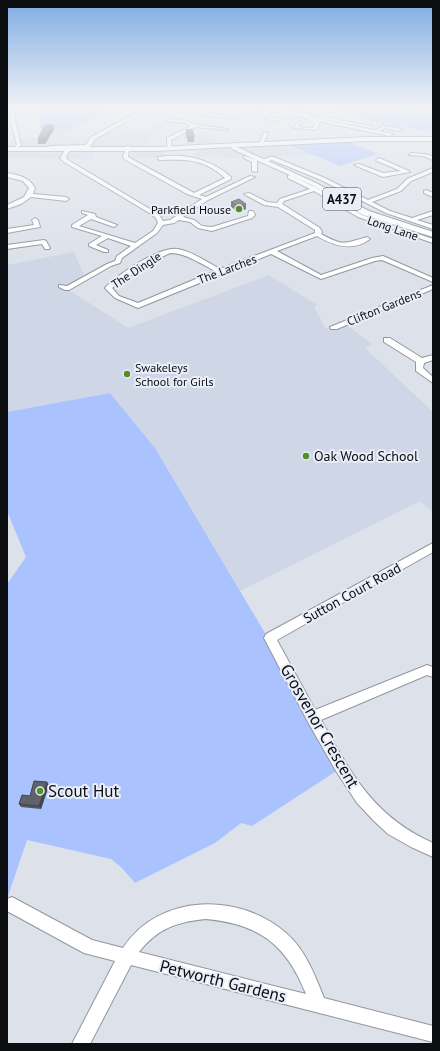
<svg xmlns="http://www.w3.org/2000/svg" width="440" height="1051" font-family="'PT Sans',sans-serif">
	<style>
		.built { fill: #cfd6e6 }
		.green { fill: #aac3fe }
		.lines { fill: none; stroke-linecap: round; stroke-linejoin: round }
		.minor-casing { stroke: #92969f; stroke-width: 2 }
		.major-casing { stroke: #92969f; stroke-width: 2 }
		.minor { fill: #fff; fill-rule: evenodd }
		.major { fill: #fff; fill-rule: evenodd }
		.wall { fill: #51545b }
		.shaded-wall { fill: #42454a }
		.building { fill: #5e626a; stroke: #42454a }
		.poi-dot { fill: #568d29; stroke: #eaeef8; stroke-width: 1.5 }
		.labels { text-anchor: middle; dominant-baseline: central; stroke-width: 4; stroke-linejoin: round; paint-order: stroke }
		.far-poi-label { font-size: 12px; fill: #0c0e11; stroke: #eaeef8; text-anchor: end }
		.far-street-label { font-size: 12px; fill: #0c0e11; stroke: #eaeef8 }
		.shield { fill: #eaeef8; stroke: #4f5156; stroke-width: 1 }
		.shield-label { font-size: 13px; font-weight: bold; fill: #0c0e11 }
		.poi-label { font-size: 14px; fill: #0c0e11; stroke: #eaeef8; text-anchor: start }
		.street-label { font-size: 14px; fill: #0c0e11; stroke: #eaeef8 }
		.near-street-label { font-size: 17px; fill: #0c0e11; stroke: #eaeef8 }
		.near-poi-label { font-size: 17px; fill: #0c0e11; stroke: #eaeef8; text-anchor: start }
	</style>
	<rect width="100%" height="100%" fill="#dde1ea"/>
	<!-- built -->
	<g class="built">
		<path d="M155,126L165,128L142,147L98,146L93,159L7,158V140L36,138L41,133L40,129L71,130L63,136L93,138L114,127L143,132L149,131Z"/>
		<path d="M208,132L219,138L214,143L186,144L183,134Z"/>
		<path d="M290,144L292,146L313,156L303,155L272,157L267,160L254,153L233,158H224L221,156L195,157V150Z"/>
		<path d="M165,151L164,158H126V152Z"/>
		<path d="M74,252L86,280L69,290L128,328L269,275L317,305L314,307L326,329L342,322L372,344L365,348L433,412V495L431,496L433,498V512L420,501L240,591L155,448L110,393L7,412V265Z"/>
	</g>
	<!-- green -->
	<g class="green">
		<path d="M41,108H94L108,111L71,130L40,129Z"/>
		<path d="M333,108L425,109L411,113H412L433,108V132L372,122Z"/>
		<path d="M349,142L378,154L340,166L292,146L290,144Z"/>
		<path d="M110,393L155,448L262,628L341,768L252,826L241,823L215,843L135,883L122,868L111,859L27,840L7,899V584L26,557L7,511V412Z"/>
	</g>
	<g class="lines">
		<!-- minor casing -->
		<g class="minor-casing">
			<g id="minor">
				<path d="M10,108H14L15,121L21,145L17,148L15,147L17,145L11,121Z"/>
				<path d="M145,108H151L95,139L89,148H50L48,147L50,146L86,145L91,137Z"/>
				<path d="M205,108H210L205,112L237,118L235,119L199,114V112Z"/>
				<path d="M275,108L371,126L373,127L371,128L277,110L272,112L270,111Z"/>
				<path d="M284,113L288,114L279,121L264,119L266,118L276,119Z"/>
				<path d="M312,118L320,122L316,130L293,128L300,121L302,122L298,127L313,128L315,123L308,120Z"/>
				<path d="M168,119L186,121L196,125L228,129L226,130L196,127L171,140V146L169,147L167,146V138L191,126L185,123L166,121Z"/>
				<path d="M383,126L401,129L403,130L401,131L384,128L378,132L374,131Z"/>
				<path d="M264,132L268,133L263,144H259Z"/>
				<path d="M127,146L131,147L129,149L128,157L194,193L225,178C204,159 188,159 160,160L158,159V157C186,153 210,159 231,177V179L199,195L206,197L250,176L255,177L208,200L183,217L194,220L202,226L212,227L248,216L249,211H253L255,215L252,218L212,231L198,228L190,222L179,220L174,223L163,225L157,233L122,258L120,263L111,266L69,290H65L59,287V285L67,286L107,264L115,261L117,256L131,246L108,238L96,245L108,250V252H104L89,246V244L102,236L72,227V225L88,215L82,213V211L95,214L96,217L117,225L114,227L91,219L79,226L135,243L153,231L158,223L156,218L151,214L64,162L60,158L65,150L69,151L66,158L68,160L155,212L160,216L163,221L170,220L202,199L187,194L124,159L123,156Z"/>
				<path d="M411,153L424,154L433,156V160L423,156L409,155Z"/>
				<path d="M244,156L257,160V172L252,171V162L244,158Z"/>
				<path d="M270,157H274L325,178L368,200L397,189L407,179L433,168V172L411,181L401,191L372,202L390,211L412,218L433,211V215L417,220L433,225V229L386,213L321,180L272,160L263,163L260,161Z"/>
				<path d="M379,158L409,171L410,172L383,177L354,165L359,164L383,173L401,171L377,161L376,160Z"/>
				<path d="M7,173C19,175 29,177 35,188L33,194L66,197L69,199L66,201L31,197L21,204L7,209V205L24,197L29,188L23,181L7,177Z"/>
				<path d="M290,175L317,188L362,215L433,239V243L358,217L314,191L284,201L282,204L320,228L322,232L321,234C343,246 343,244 367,237L370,239C353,252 334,246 317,236L277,251L321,275L372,258L383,256L433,278V282L382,260L375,261L321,279L271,254L138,308L115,298L105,288C117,275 159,246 178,249C193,252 207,262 220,269L315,233V230L278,207L264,205L244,194L249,193L267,202L277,203L280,199L310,189L288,178V176ZM170,253C186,253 201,264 215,271L138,303L119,296L112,288L144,266Z"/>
				<path d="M426,190L433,193V197L424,193V191Z"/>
				<path d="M35,218L38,220L40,227L7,233V229L34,225L32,220Z"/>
				<path d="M44,240L46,241L50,248L49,249H45L42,244L7,249V245Z"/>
				<path d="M433,285V289L337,329H331L330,327Z"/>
				<path d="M384,338H390L422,358L433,355V360L424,363L423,368L433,377V383L416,371V362L384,342Z"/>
				<path d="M433,543V552L277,640L315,710L427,665L433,667V677L427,675L321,720C351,774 374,817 433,843V857L411,847L388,834L374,821L357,803L336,771L308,722L264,638L266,634Z"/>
				<path d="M12,897L92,940L123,948C159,893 239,892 286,933C305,949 315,975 324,998L433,1026V1042L131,965L90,1044H72L115,961L84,953L7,911V899ZM206,919C259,924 286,944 306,994L139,952C158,928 177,922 206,919Z"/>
			</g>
		</g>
		<!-- major casing -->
		<g class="major-casing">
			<g id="major">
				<path d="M255,108H268L393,134L390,136Z"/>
				<path d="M368,137H433V141H368L237,147L316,183L369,211L433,232V237L363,215L312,185L232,149L231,147L156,151H7V147H156Z"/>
			</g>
		</g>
		<!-- minor -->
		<use href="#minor" class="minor"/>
		<!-- major -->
		<use href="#major" class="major"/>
	</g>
	<!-- wall -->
	<g class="wall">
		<path d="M53,125L54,129L45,144H38V139Z"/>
		<path d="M186,130L194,137V142H188L186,135Z"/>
		<path d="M231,202L246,209L238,212L231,207Z"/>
		<path d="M49,785L41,809L21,807L19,804L30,796Z"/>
	</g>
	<!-- shaded-wall -->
	<g class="shaded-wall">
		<path d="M53,125L54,129L45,144L44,139Z"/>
		<path d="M246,204V209L238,212V206Z"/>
		<path d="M47,782L49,785L41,809L39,806Z"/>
	</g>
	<!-- building -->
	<g class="building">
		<path d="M45,125H53L44,139H38Z"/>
		<path d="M192,129L194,137H187L186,130Z"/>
		<path d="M239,199L246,204L238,206L231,202Z"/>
		<path d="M34,781L47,782L39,806L19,804L22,795L30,796Z"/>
	</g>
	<!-- sky -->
	<linearGradient id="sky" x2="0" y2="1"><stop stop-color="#7face4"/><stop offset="0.42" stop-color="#f0f2f6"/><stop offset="1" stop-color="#f0f2f6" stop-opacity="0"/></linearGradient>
	<rect width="440" height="255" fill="url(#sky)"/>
	<!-- markers -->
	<g class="poi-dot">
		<circle cx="239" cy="209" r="4"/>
		<circle cx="127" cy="374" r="4"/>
		<circle cx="306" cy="456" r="4"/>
		<circle cx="40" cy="791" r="4"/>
	</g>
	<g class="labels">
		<!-- far-poi labels -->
		<g class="far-poi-label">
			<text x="231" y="209">Parkfield House</text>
			<text x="135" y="367" text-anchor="start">Swakeleys<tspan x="135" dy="14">School for Girls</tspan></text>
		</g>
		<!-- far-street labels -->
		<g class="far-street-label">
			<text transform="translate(393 228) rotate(19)">Long Lane</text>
			<text transform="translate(227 269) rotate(-21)">The Larches</text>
			<text transform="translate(136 270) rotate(-33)">The Dingle</text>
			<text transform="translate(384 307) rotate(-22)">Clifton Gardens</text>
		</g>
		<!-- shield labels -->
		<rect class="shield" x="323" y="188" width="38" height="22" rx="3"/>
		<g class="shield-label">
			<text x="342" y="199">A437</text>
		</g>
		<!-- poi labels -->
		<g class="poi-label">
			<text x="314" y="456">Oak Wood School</text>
		</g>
		<!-- street labels -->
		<g class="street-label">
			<text transform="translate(352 593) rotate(-29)">Sutton Court Road</text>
		</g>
		<!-- near-street labels -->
		<g class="near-street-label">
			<text transform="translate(320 726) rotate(60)">Grosvenor Crescent</text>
			<text transform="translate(223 981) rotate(14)">Petworth Gardens</text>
		</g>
		<!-- near-poi labels -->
		<g class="near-poi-label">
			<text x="48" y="791">Scout Hut</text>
		</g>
	</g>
	<!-- border -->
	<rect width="440" height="1051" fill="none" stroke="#0c0e11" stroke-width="16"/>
</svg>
